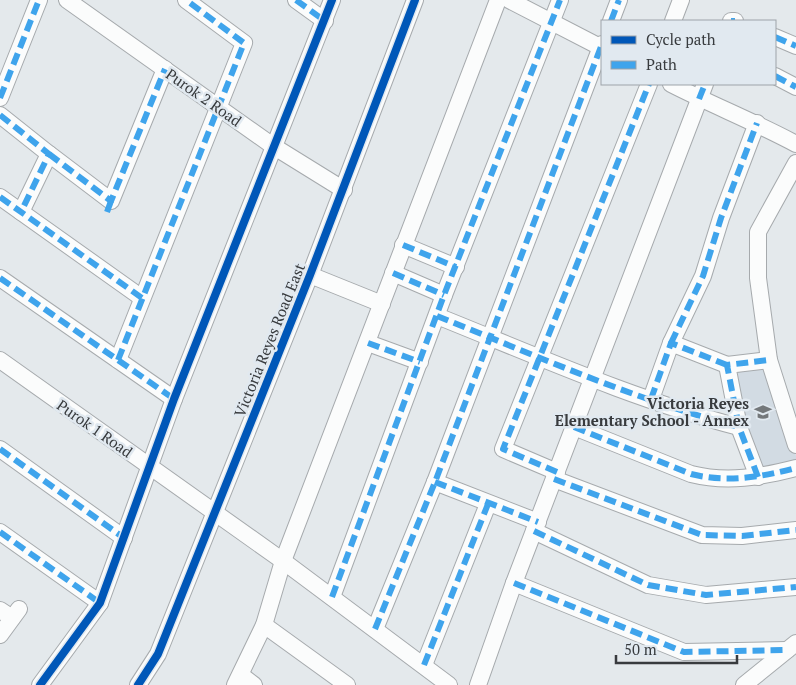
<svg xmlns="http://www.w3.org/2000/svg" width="796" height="685" font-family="'PT Serif',serif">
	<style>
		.built { fill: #d2dbe3 }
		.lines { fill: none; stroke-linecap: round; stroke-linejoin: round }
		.minor-casing { stroke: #a6aaad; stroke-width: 18 }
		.minor { stroke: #fbfcfc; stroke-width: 16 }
		.quiet { stroke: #3fa4ec; stroke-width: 6; stroke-dasharray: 12 6; stroke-linecap: butt }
		.cycleway-casing { stroke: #e1e9f0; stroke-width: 11 }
		.cycleway { stroke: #0057b8; stroke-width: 8 }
		.labels { text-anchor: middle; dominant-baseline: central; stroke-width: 5; stroke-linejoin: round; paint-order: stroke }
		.street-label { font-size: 15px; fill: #383b3e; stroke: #e1e9f0 }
		.poi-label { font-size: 15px; font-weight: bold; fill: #383b3e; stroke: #e1e9f0; text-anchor: end }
	</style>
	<rect width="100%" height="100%" fill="#e4e9ec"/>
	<!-- built -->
	<path class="built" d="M768,362L796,456V467L760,475L731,369Z"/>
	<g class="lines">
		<!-- minor casing -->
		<g class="minor-casing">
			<g id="minor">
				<path d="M67,0L273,146L344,190"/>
				<path d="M296,0L325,21"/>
				<path d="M509,0L602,48"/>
				<path d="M611,21L619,0"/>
				<path d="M673,21L681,0"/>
				<path d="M731,21H735"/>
				<path d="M775,37L796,46"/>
				<path d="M775,76L796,87"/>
				<path d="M671,84C712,105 755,122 796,144"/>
				<path d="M0,98L39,0"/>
				<path d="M0,115L49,154L21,212"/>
				<path d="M49,154L111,201L165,69"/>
				<path d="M796,163L758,232V278L769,360L796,445"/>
				<path d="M0,197L142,298"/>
				<path d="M403,245L456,267"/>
				<path d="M393,273L444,295"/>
				<path d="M310,275L382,304"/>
				<path d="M0,278L174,399"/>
				<path d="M437,316C537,356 635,400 739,427"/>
				<path d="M368,343L420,362"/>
				<path d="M671,343L703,276L721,218L757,123"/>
				<path d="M0,360L283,561L449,685"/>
				<path d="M118,360L244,43L186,0"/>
				<path d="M651,399L671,343L727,365"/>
				<path d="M574,427L691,474C727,483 761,477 796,468"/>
				<path d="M0,449L124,538"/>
				<path d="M557,472L503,449L649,84"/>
				<path d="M758,477L739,427L727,365L769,360"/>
				<path d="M554,479L702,535L742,536L796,530"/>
				<path d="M435,482L538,522"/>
				<path d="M534,531L648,585L706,595L796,587"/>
				<path d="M0,532L100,603"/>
				<path d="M514,583L684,652L787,650"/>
				<path d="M332,597L444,295L560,0"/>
				<path d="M0,610L12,618"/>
				<path d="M264,625L347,685"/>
				<path d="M375,629L435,482L602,44"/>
				<path d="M0,635L19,609"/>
				<path d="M424,665L488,504"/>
				<path d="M241,675L254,685"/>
				<path d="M40,685L100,603L174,399L332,0"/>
				<path d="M138,685L158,654L310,275L415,0"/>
				<path d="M235,685L264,625L283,561L498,0"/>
				<path d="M478,685L514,583L705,84"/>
				<path d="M744,685L796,643"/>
			</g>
		</g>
		<!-- minor -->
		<use href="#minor" class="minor"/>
		<!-- quiet -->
		<g class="quiet">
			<path d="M296,0L325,21"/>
			<path d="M611,21L619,0"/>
			<path d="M731,21H735"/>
			<path d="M775,37L796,46"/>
			<path d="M775,76L796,87"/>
			<path d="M0,98L39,0"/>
			<path d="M699,99L705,84"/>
			<path d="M0,115L49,154L21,212"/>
			<path d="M49,154L111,201L165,69"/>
			<path d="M0,197L142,298"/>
			<path d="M107,212L111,201"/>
			<path d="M403,245L456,267"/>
			<path d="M393,273L444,295"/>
			<path d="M0,278L174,399"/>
			<path d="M437,316C537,356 635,400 739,427"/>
			<path d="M368,343L420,362"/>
			<path d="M671,343L703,276L721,218L757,123"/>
			<path d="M118,360L244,43L186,0"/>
			<path d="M651,399L671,343L727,365"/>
			<path d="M574,427L691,474C727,483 761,477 796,468"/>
			<path d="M0,449L124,538"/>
			<path d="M557,472L503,449L649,84"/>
			<path d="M758,477L739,427L727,365L769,360"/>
			<path d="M554,479L702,535L742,536L796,530"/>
			<path d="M435,482L538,522"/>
			<path d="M534,531L648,585L706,595L796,587"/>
			<path d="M0,532L100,603"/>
			<path d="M514,583L684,652L787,650"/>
			<path d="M332,597L444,295L560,0"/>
			<path d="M375,629L435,482L602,44"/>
			<path d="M424,665L488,504"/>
		</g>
		<!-- cycleway casing -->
		<g class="cycleway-casing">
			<g id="cycleway">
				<path d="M40,685L100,603L174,399L332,0"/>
				<path d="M138,685L158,654L310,275L415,0"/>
			</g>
		</g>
		<!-- cycleway -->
		<use href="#cycleway" class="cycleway"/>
	</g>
	<!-- icons -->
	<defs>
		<g id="school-bare" transform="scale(1.35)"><path d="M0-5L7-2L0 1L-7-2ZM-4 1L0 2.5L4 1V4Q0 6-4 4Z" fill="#74787b" stroke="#e1e9f0" stroke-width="2.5" paint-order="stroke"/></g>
	</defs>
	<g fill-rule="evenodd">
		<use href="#school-bare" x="763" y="412"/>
	</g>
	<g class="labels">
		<!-- street labels -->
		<g class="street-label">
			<text transform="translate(204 97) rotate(35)">Purok 2 Road</text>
			<text transform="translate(269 340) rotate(-68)">Victoria Reyes Road East</text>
			<text transform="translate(95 428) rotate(35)">Purok 1 Road</text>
		</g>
		<!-- poi labels -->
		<g class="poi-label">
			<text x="749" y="403">Victoria Reyes<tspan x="749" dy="17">Elementary School - Annex</tspan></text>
		</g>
	</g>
	<!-- legend -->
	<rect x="601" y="20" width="175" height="65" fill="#e1e9f0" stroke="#9da3a9"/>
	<rect x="611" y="36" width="25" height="8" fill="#0057b8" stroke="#9da3a9"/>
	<text x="646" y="45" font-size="15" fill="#383b3e">Cycle path</text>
	<rect x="611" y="61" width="25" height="8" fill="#3fa4ec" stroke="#9da3a9"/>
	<text x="646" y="70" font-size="15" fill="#383b3e">Path</text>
	<!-- scale -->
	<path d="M616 655v8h121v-8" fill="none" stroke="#383b3e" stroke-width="2.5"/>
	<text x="624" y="655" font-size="15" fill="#383b3e" stroke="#e1e9f0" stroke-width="4" paint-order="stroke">50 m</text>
</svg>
